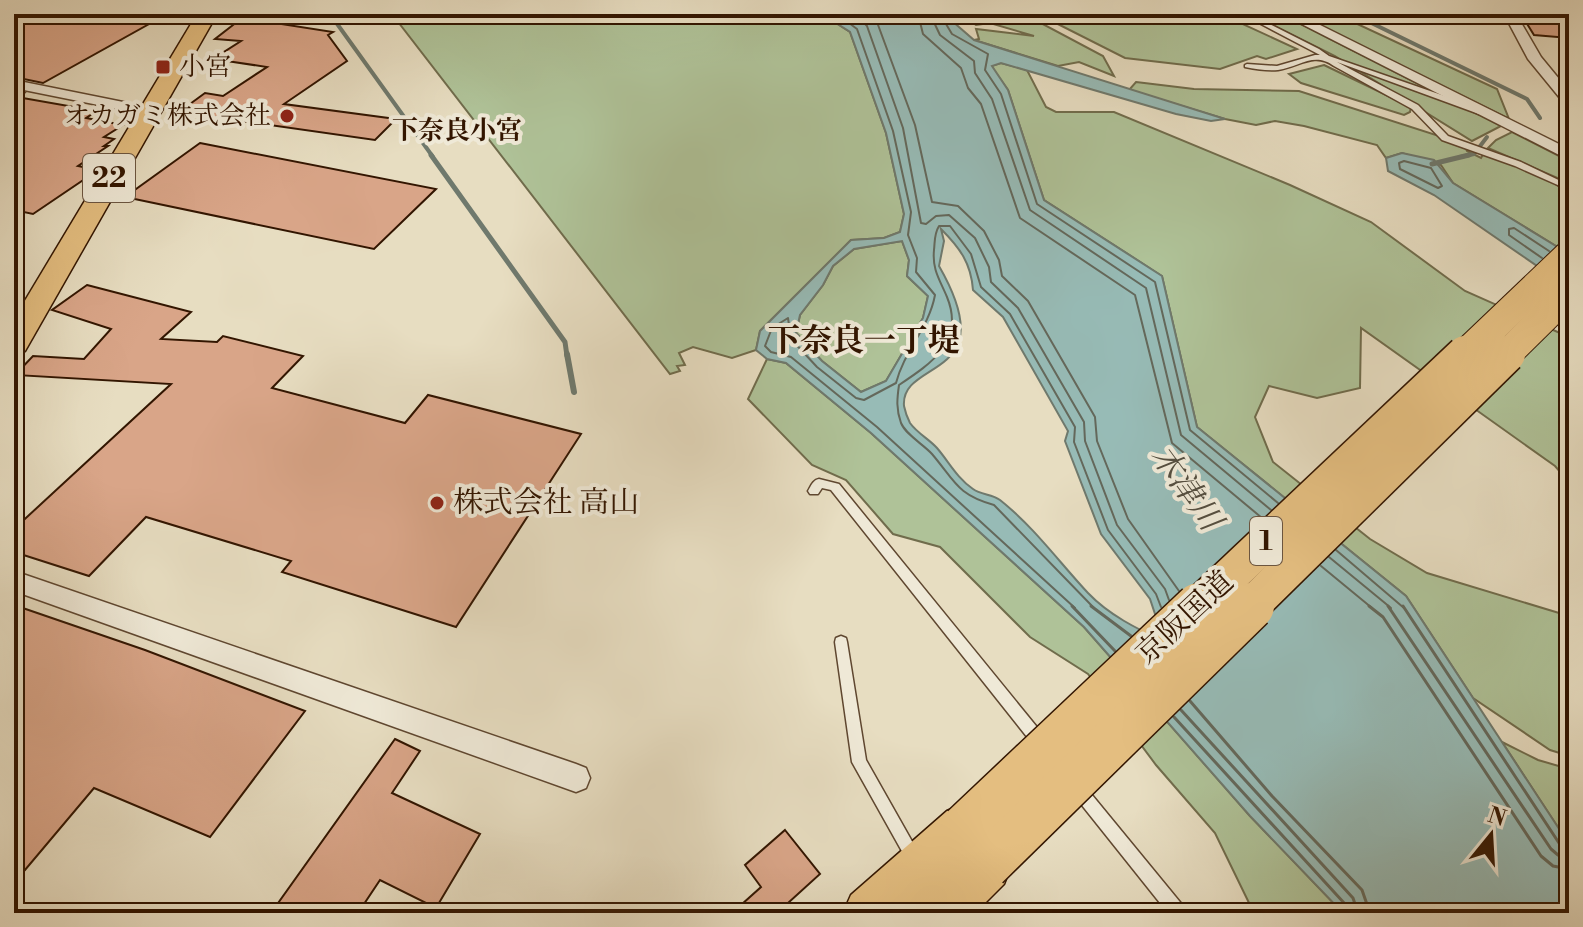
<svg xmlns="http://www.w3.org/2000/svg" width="1583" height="927" font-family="'Libre Bodoni','Noto Serif JP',serif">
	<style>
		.green { fill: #afc298; stroke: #706c4c; stroke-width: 2 }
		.water { fill: #97bbb6; stroke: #6f796d; stroke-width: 2; fill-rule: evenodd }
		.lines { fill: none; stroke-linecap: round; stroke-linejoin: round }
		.shore-far1 { stroke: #64685b; stroke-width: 2 }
		.shore { stroke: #64685b; stroke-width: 3 }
		.stream-far2 { stroke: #6f796d; stroke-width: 4 }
		.stream-far1 { stroke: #6f796d; stroke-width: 5 }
		.stream { stroke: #6f796d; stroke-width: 6 }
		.building { fill: #d9a588; stroke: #321500; stroke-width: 2 }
		.service-casing { stroke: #5f4730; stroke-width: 3 }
		.minor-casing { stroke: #5f4730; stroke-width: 3 }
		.primary-casing { stroke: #321500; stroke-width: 3 }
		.trunk-casing { stroke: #321500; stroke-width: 3 }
		.service { fill: #efe9d7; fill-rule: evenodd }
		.minor { fill: #efe9d7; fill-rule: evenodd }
		.primary { fill: #e4be80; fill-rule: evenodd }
		.trunk { fill: #e4be80; fill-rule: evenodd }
		.trunk-bridge-far2-casing { stroke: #321500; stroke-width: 31; stroke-linecap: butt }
		.trunk-bridge-far1-casing { stroke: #321500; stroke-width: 39; stroke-linecap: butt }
		.trunk-bridge-casing { stroke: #321500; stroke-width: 49; stroke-linecap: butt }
		.trunk-bridge-far2 { stroke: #e4be80; stroke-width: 29 }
		.trunk-bridge-far1 { stroke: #e4be80; stroke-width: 36 }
		.trunk-bridge { stroke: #e4be80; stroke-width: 46 }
		.poi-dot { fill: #8f2418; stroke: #efe9d7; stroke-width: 3 }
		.labels { text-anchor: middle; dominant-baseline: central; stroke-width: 8; stroke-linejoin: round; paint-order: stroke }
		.far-poi-label { font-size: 26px; fill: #321500; stroke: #efe9d7; text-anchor: start }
		.far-neighbourhood-label { font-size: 26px; font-weight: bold; fill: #321500; stroke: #efe9d7 }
		.shield { fill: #efe9d7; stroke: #6b5540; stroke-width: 2 }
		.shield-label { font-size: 28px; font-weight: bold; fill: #321500 }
		.poi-label { font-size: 30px; fill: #321500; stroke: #efe9d7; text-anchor: start }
		.street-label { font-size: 30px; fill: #321500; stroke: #efe9d7 }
		.neighbourhood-label { font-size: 32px; font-weight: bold; fill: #321500; stroke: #efe9d7 }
		.water-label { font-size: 32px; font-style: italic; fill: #554f40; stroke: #efe9d7 }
	</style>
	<rect width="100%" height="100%" fill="#e7ddc1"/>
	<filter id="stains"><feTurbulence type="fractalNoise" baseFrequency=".0025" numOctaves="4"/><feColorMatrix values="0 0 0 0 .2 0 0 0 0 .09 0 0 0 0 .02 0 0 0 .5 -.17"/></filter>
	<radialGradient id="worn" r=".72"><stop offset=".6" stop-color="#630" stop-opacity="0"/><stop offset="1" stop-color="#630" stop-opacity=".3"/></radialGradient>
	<!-- green -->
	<g class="green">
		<path d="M392,14H822L850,32L886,133L904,214L900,232L884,238L851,240L760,331L756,350L732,358L693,347L679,353L685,365L677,366L680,371L670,374Z"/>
		<path d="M960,14H1024L1103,56L1114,76L1079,62L1058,66L974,40L979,39L976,29L1034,36L990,23L976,25Z"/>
		<path d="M1038,14H1221L1297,49L1266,59L1257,56L1220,69L1125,58Z"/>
		<path d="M1251,14H1281L1501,126L1472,141L1335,56Z"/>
		<path d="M1296,14H1336L1497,89L1509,119Z"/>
		<path d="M1001,63L1027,70L1046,107L1056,112H1114L1290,185L1371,222L1465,291L1569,337V482L1555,466L1361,328L1360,388L1317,398L1269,386L1255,417L1273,462L1370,539L1427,573L1569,616V756L1550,750L1473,698L1406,596L1197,427L1162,276L1044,200L1008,90L991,66Z"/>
		<path d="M1324,65L1411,107L1410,112L1404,115L1301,83L1289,74Z"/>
		<path d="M1136,82L1194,89L1299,91L1464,144L1467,151L1481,158L1485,151L1550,180L1569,194V254L1453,183L1441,165L1402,153L1386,158L1377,145L1304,126L1275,121L1256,125L1225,119L1129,90Z"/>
		<path d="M1512,132L1569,161V183L1488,148L1496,140Z"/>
		<path d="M902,241L909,260L907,276L928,296L923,318L886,381L861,392L822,361L796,333L800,315L823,285L833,266L854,249Z"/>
		<path d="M767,359L786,363L871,433L1084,627L1250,816L1343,913H1247L1251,907L1215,833L1156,765L1088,674L1030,637L940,547L893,534L846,480L812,465L748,399Z"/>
		<path d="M1502,742L1538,760L1569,769V844Z"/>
	</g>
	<!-- water -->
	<g class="water">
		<path d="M822,14H944L974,40L1225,119L1211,121L1176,114L1001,63L992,66L1008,90L1044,200L1162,276L1197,427L1406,596L1569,844V913H1343L1250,816L1084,627L871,433L786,363L767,359L756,350L760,331L851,240L884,238L900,232L904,214L886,133L850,32ZM941,229C960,248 971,263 973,290L1003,317L1068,431L1065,441L1101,534L1150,599L1164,641C1137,629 1109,615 1088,593C1059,562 1034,527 1000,500C992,494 981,495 973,489C957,478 949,462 937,448C929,439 917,433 910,423C908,419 905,411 904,406C900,358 1005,381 939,266L944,241ZM902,241L909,260L907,276L928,296L923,318L886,381L861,392L822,361L796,333L800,315L823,285L833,266L854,249Z"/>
		<path d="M1402,153L1434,160L1453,183L1569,254V288L1434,195L1388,171L1386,158Z"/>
	</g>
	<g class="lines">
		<!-- shore-far1 -->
		<g class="shore-far1">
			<path d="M837,14L857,29L893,131L911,212L908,235L917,258L916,272L935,295C929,328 904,351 896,383L864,400L856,398L817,367L791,339L788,318L772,328L765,346L771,352L791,357L877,427L1075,608"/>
			<path d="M856,14L867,26L903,128L921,223L926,224L936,216L949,215L975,238L989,267L991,282L1018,308L1084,422L1085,441L1117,525L1165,589L1169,600"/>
			<path d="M874,14L915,125L932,202L958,206L984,231L999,260L1002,276L1028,301L1095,417L1097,441L1128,519L1179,591"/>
			<path d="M918,14L923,34L961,68L968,88L981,104L1020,218L1135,295L1172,443L1262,518"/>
			<path d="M930,14L940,35L974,61L975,73L992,99L1030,210L1146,288L1181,435L1271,510"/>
			<path d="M940,14L952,34L988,54L985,70L1001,94L1037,204L1155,282L1190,430L1278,503"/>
			<path d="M1404,161L1431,168L1442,186L1438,188L1400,169L1399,163Z"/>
			<path d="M1542,258L1509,235V229L1514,228L1549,251"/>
			<path d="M1336,550L1404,608"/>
			<path d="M1329,557L1391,608"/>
			<path d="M1321,566L1372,608"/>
			<path d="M1094,608L994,505C957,495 955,481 932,454C923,444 906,435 901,423C896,409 897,399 899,385C932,363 965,341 947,297C940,280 932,270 934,250C935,241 934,234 939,226H950L971,254L981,287L1010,314L1075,427L1074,442L1108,530L1156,594L1161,607"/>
		</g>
		<!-- shore -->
		<g class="shore">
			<path d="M1072,606L1115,651"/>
			<path d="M1091,606L1131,636"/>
			<path d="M1369,606L1383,617L1541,856L1553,866L1569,869"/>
			<path d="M1388,606L1551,849L1558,855L1569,857"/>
			<path d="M1403,606L1559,843L1569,847"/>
			<path d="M1190,701L1272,796L1362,890L1370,913"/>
			<path d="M1181,710L1353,898L1358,913"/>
			<path d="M1174,717L1345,904L1348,913"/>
		</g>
		<!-- stream-far2 -->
		<g class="stream-far2">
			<path d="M330,14L433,157"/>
			<path d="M1353,14L1527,99L1540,118"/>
			<path d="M1460,157L1474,154L1487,137"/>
		</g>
		<!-- stream-far1 -->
		<g class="stream-far1">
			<path d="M431,155L565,342L567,356"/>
			<path d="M1432,164L1469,155"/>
		</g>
		<!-- stream -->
		<path class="stream" d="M567,354L574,392"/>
	</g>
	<!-- building -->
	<g class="building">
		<path d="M42,14H167L43,83L14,77V28Z"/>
		<path d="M1521,14H1546L1549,18L1569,20V38L1534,35Z"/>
		<path d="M242,18L333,32L328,35L347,61L284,104L396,119L375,140L179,112L205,93L223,96L267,67L213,59L241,41L215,39Z"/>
		<path d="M14,91L24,93L17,97L97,111L86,118L123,125L104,137L114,139L104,146H108L78,166L98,170L33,214L14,210Z"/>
		<path d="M200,143L436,189L374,249L125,197Z"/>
		<path d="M87,285L191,312L161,339L217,342L223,336L303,356L272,388L405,423L428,395L581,434L456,627L282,572L291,561L146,517L89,576L14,552V529L171,384L15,375L33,356L84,359L111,329L52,310Z"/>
		<path d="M14,605L145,650L305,711L210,837L94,788L25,870L14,865Z"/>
		<path d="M395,739L420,751L392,793L480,834L436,908L380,880L358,913H271Z"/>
		<path d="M785,830L820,874L777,913H732L761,887L745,865Z"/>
	</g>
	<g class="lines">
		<!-- service casing -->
		<g class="service-casing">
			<g id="service">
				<path d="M1242,14H1250L1319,49L1329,56L1485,110V114H1479L1337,62L1418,105L1448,136L1521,162L1569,185V190L1515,166L1442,140L1412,109L1334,66C1314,51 1299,67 1278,70C1267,71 1255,69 1245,67V65L1247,64L1277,66L1315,55H1320Z"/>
				<path d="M819,479L839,484L1045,737L1047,742L1045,747L1040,749L1035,747L831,490L822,488L818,494H810L808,491C811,486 813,480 819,479Z"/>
				<path d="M841,636L846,638L847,642L866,760L918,852L921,857L918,862L913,865L908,862L852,762L835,642L836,638Z"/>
				<path d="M1078,782L1083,784L1184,907L1186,913H1168L1073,794L1071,789L1073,784Z"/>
			</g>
		</g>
		<!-- minor casing -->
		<g class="minor-casing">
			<g id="minor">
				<path d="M1282,14H1298L1569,149V160Z"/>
				<path d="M1504,14H1516L1541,57L1569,91V104L1564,103L1528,59Z"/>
				<path d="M14,80L148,107L155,111L148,115L14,88Z"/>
				<path d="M14,571L576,764L586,768L590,778L586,788L576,792L14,591Z"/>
			</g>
		</g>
		<!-- primary casing -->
		<g class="primary-casing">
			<path id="primary" d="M197,14H217L29,344L25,351L14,354V319Z"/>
		</g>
		<!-- trunk casing -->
		<g class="trunk-casing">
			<path id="trunk" d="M964,804L981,811L988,828L982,843L986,841L1004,848L1011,866L1004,884L975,913H913L917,904L907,913H843L851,895L947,811Z"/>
		</g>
		<!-- service -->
		<use href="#service" class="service"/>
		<!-- minor -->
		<use href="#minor" class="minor"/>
		<!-- primary -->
		<use href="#primary" class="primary"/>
		<!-- trunk -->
		<use href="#trunk" class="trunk"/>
		<!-- trunk-bridge-far2 casing -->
		<g class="trunk-bridge-far2-casing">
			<g id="trunk-bridge-far2">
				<path d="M1463,356L1569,255"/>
				<path d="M1505,356L1569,293"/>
			</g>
		</g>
		<!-- trunk-bridge-far1 casing -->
		<g class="trunk-bridge-far1-casing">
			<g id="trunk-bridge-far1">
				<path d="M1196,608L1465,354"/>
				<path d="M1249,608L1507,354"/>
			</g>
		</g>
		<!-- trunk-bridge casing -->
		<g class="trunk-bridge-casing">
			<g id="trunk-bridge">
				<path d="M964,828L1199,606"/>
				<path d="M986,866L1251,606"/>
			</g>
		</g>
		<!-- trunk-bridge-far2 -->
		<use href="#trunk-bridge-far2" class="trunk-bridge-far2"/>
		<!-- trunk-bridge-far1 -->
		<use href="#trunk-bridge-far1" class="trunk-bridge-far1"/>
		<!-- trunk-bridge -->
		<use href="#trunk-bridge" class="trunk-bridge"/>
	</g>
	<!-- markers -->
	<g class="poi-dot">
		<rect x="155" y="59" width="16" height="16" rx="4"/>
		<circle cx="287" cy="116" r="8"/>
		<circle cx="437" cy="503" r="8"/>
	</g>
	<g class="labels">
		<!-- far-poi labels -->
		<g class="far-poi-label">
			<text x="179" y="67">小宮</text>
			<text x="271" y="116" text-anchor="end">オカガミ株式会社</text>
		</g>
		<!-- far-neighbourhood labels -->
		<g class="far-neighbourhood-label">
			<text x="457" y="131">下奈良小宮</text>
		</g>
		<!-- shield labels -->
		<g class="shield">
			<rect x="83" y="154" width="52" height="48" rx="6"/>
			<rect x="1250" y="517" width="32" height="48" rx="6"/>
		</g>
		<g class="shield-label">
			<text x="109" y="178">22</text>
			<text x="1266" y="541">1</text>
		</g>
		<!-- poi labels -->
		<g class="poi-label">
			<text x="453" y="503">株式会社 高山</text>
		</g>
		<!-- street labels -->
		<g class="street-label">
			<text transform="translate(1185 618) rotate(-43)">京阪国道</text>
		</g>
		<!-- neighbourhood labels -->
		<g class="neighbourhood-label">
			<text x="864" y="341">下奈良一丁堤</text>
		</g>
		<!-- water labels -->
		<g class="water-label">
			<text transform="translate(1186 488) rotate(54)">木津川</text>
		</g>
	</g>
	<!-- margin -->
	<rect width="1583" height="927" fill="none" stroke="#e7ddc1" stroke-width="48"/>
	<rect x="16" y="16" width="1551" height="895" fill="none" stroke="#321500" stroke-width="4"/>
	<rect x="24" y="24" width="1535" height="879" fill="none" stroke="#321500" stroke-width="2"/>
	<!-- north arrow -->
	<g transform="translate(1491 835) rotate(18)" stroke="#efe9d7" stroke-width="6" paint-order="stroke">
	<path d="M0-6L14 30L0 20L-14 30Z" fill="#321500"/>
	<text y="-12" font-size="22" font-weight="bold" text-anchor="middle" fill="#321500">N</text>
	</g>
	<rect width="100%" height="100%" filter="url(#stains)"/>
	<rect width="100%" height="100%" fill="url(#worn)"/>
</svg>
